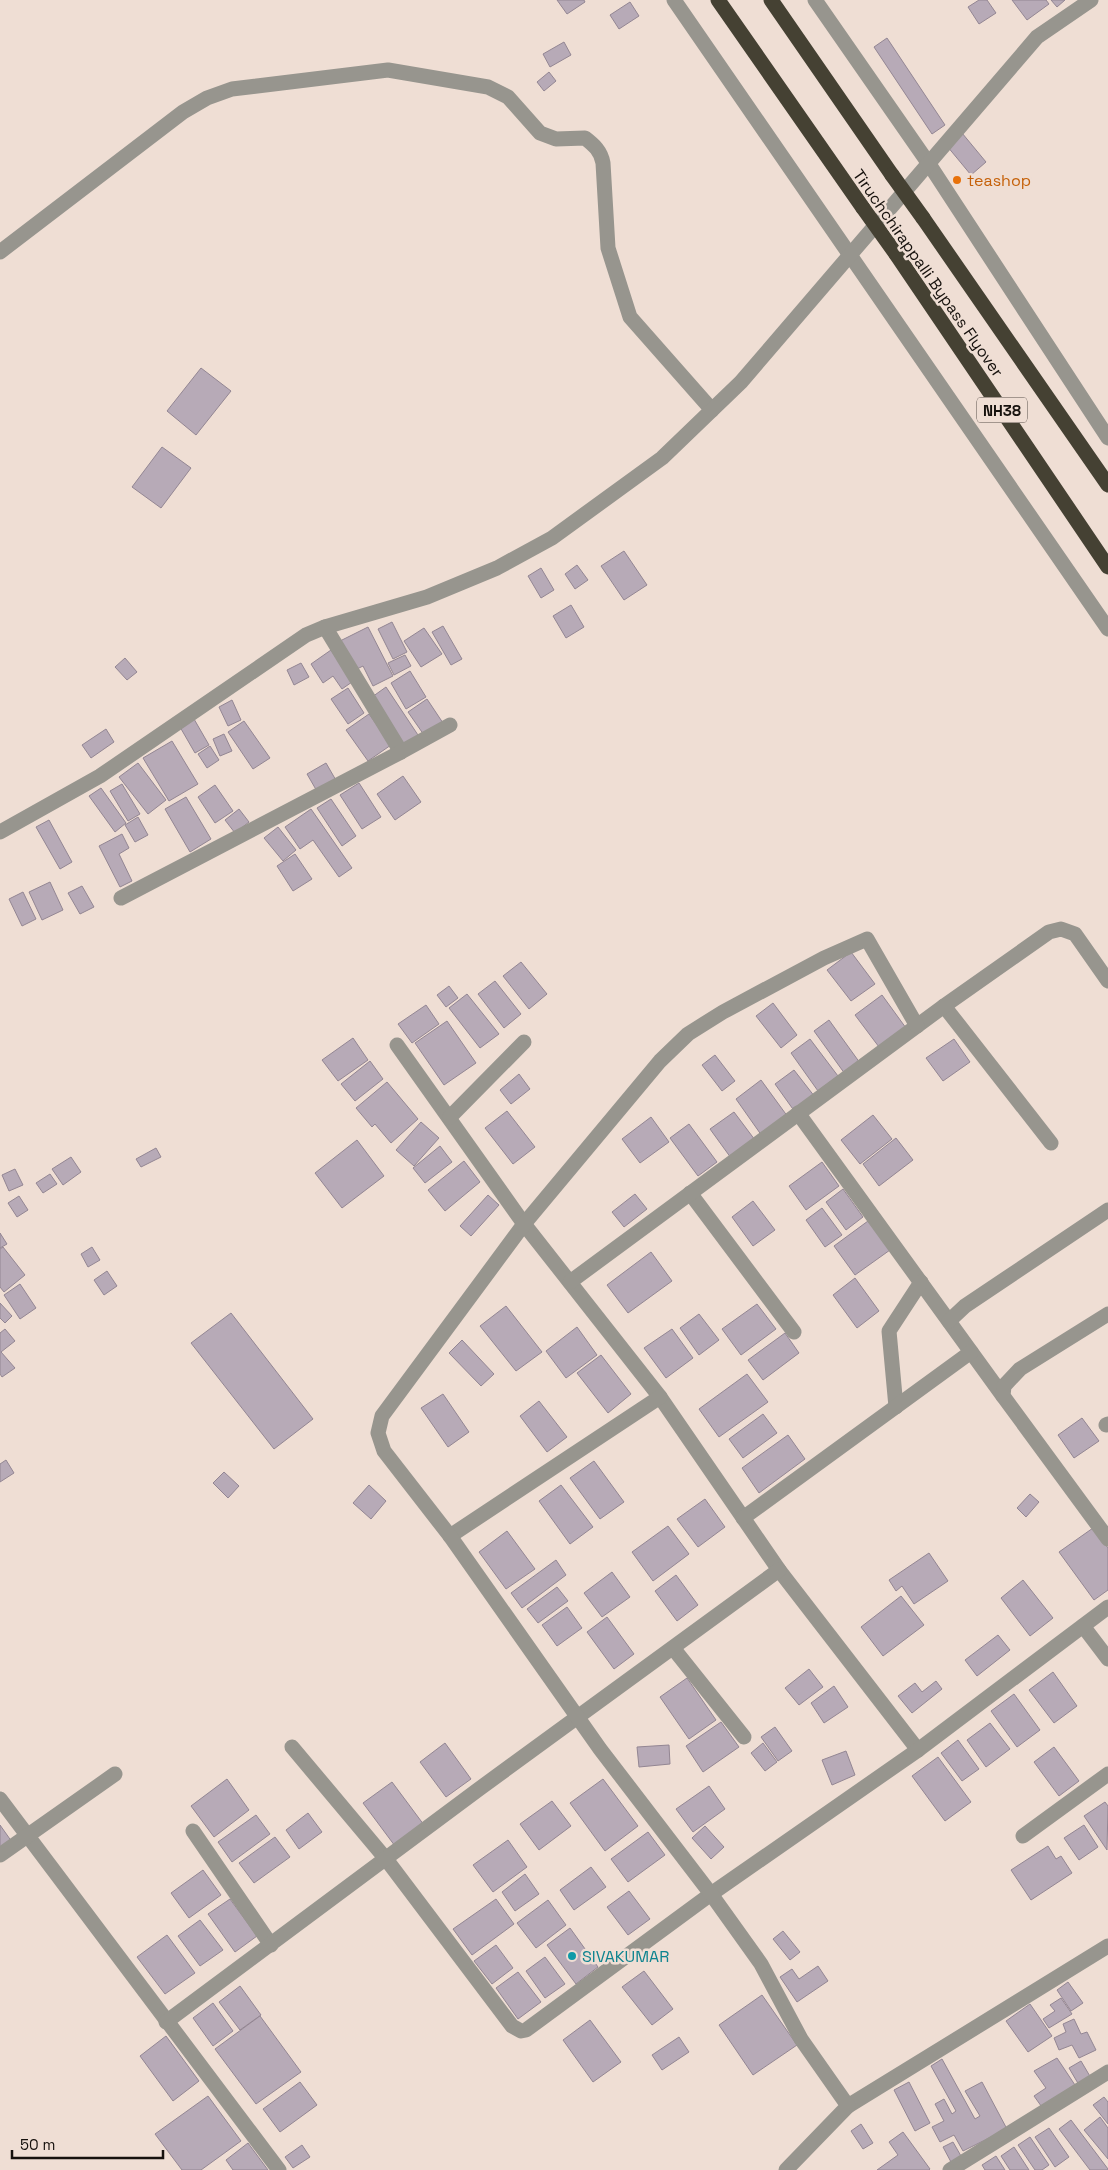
<svg xmlns="http://www.w3.org/2000/svg" width="1108" height="2170" font-family="'Space Grotesk',sans-serif">
	<style>
		.building { fill: #b7aab7; stroke: #938693 }
		.lines { fill: none; stroke-linecap: round; stroke-linejoin: round }
		.minor { stroke: #97958e; stroke-width: 15 }
		.highway { stroke: #454133; stroke-width: 15 }
		.highway-bridge { stroke: #454133; stroke-width: 15 }
		.food-dot { fill: #e8710a; stroke: #efded4; stroke-width: 2 }
		.culture-dot { fill: #0f9aa8; stroke: #efded4; stroke-width: 2 }
		.labels { text-anchor: middle; dominant-baseline: central; stroke-width: 5; stroke-linejoin: round; paint-order: stroke }
		.shield { fill: #efded4; stroke: #574e49; stroke-width: 1 }
		.shield-label { font-size: 15px; font-weight: bold; fill: #16110d }
		.food-label { font-size: 16px; fill: #c56008; stroke: #efded4; text-anchor: start }
		.street-label { font-size: 16px; fill: #16110d; stroke: #efded4 }
		.culture-label { font-size: 16px; fill: #0d838f; stroke: #efded4; text-anchor: start }
	</style>
	<rect width="100%" height="100%" fill="#efded4"/>
	<!-- building -->
	<g class="building">
		<path d="M557,0H584L585,2L567,14Z"/>
		<path d="M979,0H987L996,13L979,24L968,7Z"/>
		<path d="M1012,0H1046L1049,4L1027,20Z"/>
		<path d="M1051,0H1065L1057,7Z"/>
		<path d="M630,2L639,16L619,29L610,15Z"/>
		<path d="M887,38L945,125L932,134L874,47Z"/>
		<path d="M564,42L571,55L550,67L543,54Z"/>
		<path d="M549,72L556,81L544,91L537,82Z"/>
		<path d="M962,133L986,162L971,175L947,146Z"/>
		<path d="M201,368L231,391L196,435L167,411Z"/>
		<path d="M162,447L191,468L161,508L132,487Z"/>
		<path d="M624,551L647,585L624,600L601,566Z"/>
		<path d="M577,565L588,580L575,589L565,574Z"/>
		<path d="M541,568L554,590L541,598L528,576Z"/>
		<path d="M571,605L584,627L566,638L553,616Z"/>
		<path d="M392,622L407,652L393,659L378,629Z"/>
		<path d="M443,626L462,659L451,665L432,632Z"/>
		<path d="M368,627L393,676L373,686L363,666L355,670L340,641Z"/>
		<path d="M424,628L442,654L421,667L404,641Z"/>
		<path d="M331,650L352,682L342,689L333,676L323,683L311,664Z"/>
		<path d="M405,655L411,666L394,675L388,663Z"/>
		<path d="M125,658L137,672L127,680L115,667Z"/>
		<path d="M301,663L309,677L294,685L287,670Z"/>
		<path d="M410,671L426,697L406,709L391,683Z"/>
		<path d="M386,687L420,738L405,748L372,697Z"/>
		<path d="M348,688L364,713L348,724L331,699Z"/>
		<path d="M427,699L443,723L424,735L408,712Z"/>
		<path d="M232,700L241,720L228,726L219,707Z"/>
		<path d="M369,714L391,745L368,761L346,730Z"/>
		<path d="M194,719L209,745L195,753L180,727Z"/>
		<path d="M244,721L270,758L253,769L228,732Z"/>
		<path d="M106,729L114,742L91,758L82,745Z"/>
		<path d="M224,734L232,751L220,756L213,739Z"/>
		<path d="M172,741L198,784L169,801L143,758Z"/>
		<path d="M210,746L219,760L207,768L198,754Z"/>
		<path d="M138,763L166,800L148,814L119,777Z"/>
		<path d="M326,763L337,782L318,793L307,774Z"/>
		<path d="M403,776L421,802L395,820L377,794Z"/>
		<path d="M359,783L381,817L362,829L340,795Z"/>
		<path d="M122,784L140,814L128,821L110,791Z"/>
		<path d="M215,785L233,811L215,823L198,797Z"/>
		<path d="M101,788L126,823L115,832L89,796Z"/>
		<path d="M186,797L211,839L190,852L165,809Z"/>
		<path d="M331,799L356,836L342,846L317,808Z"/>
		<path d="M239,809L249,822L235,833L225,820Z"/>
		<path d="M311,809L352,868L339,877L313,840L300,849L285,827Z"/>
		<path d="M138,817L148,835L135,842L125,825Z"/>
		<path d="M49,820L72,862L60,869L36,827Z"/>
		<path d="M278,827L296,850L283,861L264,838Z"/>
		<path d="M122,834L129,848L119,854L132,881L120,887L99,846Z"/>
		<path d="M295,854L312,879L293,891L277,866Z"/>
		<path d="M50,882L63,910L42,920L29,892Z"/>
		<path d="M82,886L94,907L80,914L68,893Z"/>
		<path d="M23,892L36,919L22,926L9,899Z"/>
		<path d="M851,952L875,984L851,1001L827,970Z"/>
		<path d="M521,962L547,994L529,1009L503,976Z"/>
		<path d="M495,981L521,1014L504,1028L478,994Z"/>
		<path d="M449,986L458,998L446,1007L437,995Z"/>
		<path d="M467,994L499,1034L480,1048L449,1008Z"/>
		<path d="M882,995L906,1028L879,1047L855,1015Z"/>
		<path d="M773,1003L797,1035L781,1048L756,1016Z"/>
		<path d="M426,1005L439,1024L412,1043L398,1024Z"/>
		<path d="M829,1020L860,1063L845,1074L814,1031Z"/>
		<path d="M447,1021L476,1063L444,1085L415,1043Z"/>
		<path d="M353,1038L368,1060L338,1081L322,1060Z"/>
		<path d="M810,1039L838,1076L818,1091L791,1053Z"/>
		<path d="M954,1039L970,1062L943,1081L926,1058Z"/>
		<path d="M715,1055L735,1081L722,1091L702,1065Z"/>
		<path d="M370,1061L383,1079L355,1101L341,1084Z"/>
		<path d="M794,1070L815,1097L795,1112L775,1084Z"/>
		<path d="M519,1074L530,1089L511,1104L500,1090Z"/>
		<path d="M761,1080L788,1117L762,1136L736,1099Z"/>
		<path d="M387,1082L418,1119L391,1143L375,1124L372,1127L356,1108Z"/>
		<path d="M507,1111L535,1147L513,1164L485,1128Z"/>
		<path d="M734,1112L755,1140L731,1158L710,1129Z"/>
		<path d="M873,1115L892,1139L860,1164L841,1140Z"/>
		<path d="M651,1117L669,1142L640,1163L622,1139Z"/>
		<path d="M421,1122L439,1138L414,1166L396,1150Z"/>
		<path d="M689,1124L717,1162L698,1176L670,1138Z"/>
		<path d="M896,1138L913,1160L879,1186L863,1164Z"/>
		<path d="M357,1140L384,1176L342,1208L315,1173Z"/>
		<path d="M440,1146L452,1162L425,1183L413,1168Z"/>
		<path d="M156,1148L161,1157L141,1167L136,1159Z"/>
		<path d="M71,1157L81,1172L63,1185L52,1169Z"/>
		<path d="M464,1161L480,1182L445,1211L428,1190Z"/>
		<path d="M822,1162L839,1186L806,1210L789,1186Z"/>
		<path d="M15,1169L23,1185L9,1191L2,1175Z"/>
		<path d="M50,1174L57,1184L43,1193L36,1183Z"/>
		<path d="M843,1189L863,1217L846,1230L826,1202Z"/>
		<path d="M635,1194L647,1209L624,1227L612,1212Z"/>
		<path d="M488,1195L499,1205L471,1236L460,1226Z"/>
		<path d="M19,1196L28,1210L17,1217L8,1203Z"/>
		<path d="M753,1201L775,1230L753,1246L732,1217Z"/>
		<path d="M822,1208L842,1235L825,1247L806,1220Z"/>
		<path d="M868,1221L890,1250L855,1275L834,1246Z"/>
		<path d="M0,1233L7,1244L0,1248Z"/>
		<path d="M3,1247L25,1275L4,1292L0,1287V1249Z"/>
		<path d="M92,1247L100,1260L88,1267L81,1254Z"/>
		<path d="M651,1252L672,1281L628,1313L607,1285Z"/>
		<path d="M107,1271L117,1286L104,1295L94,1280Z"/>
		<path d="M855,1278L879,1311L857,1328L833,1295Z"/>
		<path d="M20,1284L36,1308L20,1319L4,1295Z"/>
		<path d="M0,1303L12,1316L5,1323L0,1318Z"/>
		<path d="M757,1304L776,1329L741,1355L722,1329Z"/>
		<path d="M506,1306L542,1352L516,1371L480,1326Z"/>
		<path d="M231,1313L313,1419L274,1449L191,1343Z"/>
		<path d="M699,1314L719,1340L699,1355L680,1328Z"/>
		<path d="M577,1327L597,1355L566,1378L546,1351Z"/>
		<path d="M5,1329L15,1341L1,1352L15,1368L2,1377L0,1374V1333Z"/>
		<path d="M672,1329L693,1358L666,1378L644,1348Z"/>
		<path d="M785,1333L799,1353L763,1380L748,1360Z"/>
		<path d="M462,1340L494,1374L481,1386L449,1353Z"/>
		<path d="M601,1355L631,1394L608,1413L577,1373Z"/>
		<path d="M747,1374L768,1402L719,1437L699,1409Z"/>
		<path d="M443,1394L469,1432L448,1447L421,1408Z"/>
		<path d="M539,1401L567,1437L547,1452L520,1416Z"/>
		<path d="M763,1414L777,1433L743,1458L729,1439Z"/>
		<path d="M1082,1418L1099,1441L1074,1458L1058,1435Z"/>
		<path d="M788,1435L805,1459L759,1493L742,1468Z"/>
		<path d="M6,1460L14,1473L0,1482V1464Z"/>
		<path d="M594,1461L624,1502L600,1519L570,1478Z"/>
		<path d="M224,1472L239,1486L228,1498L213,1483Z"/>
		<path d="M369,1485L386,1501L371,1519L353,1503Z"/>
		<path d="M561,1485L593,1527L570,1544L539,1501Z"/>
		<path d="M1030,1494L1039,1502L1026,1517L1017,1508Z"/>
		<path d="M705,1499L725,1527L698,1547L677,1519Z"/>
		<path d="M668,1526L689,1554L653,1581L632,1552Z"/>
		<path d="M1093,1528L1108,1548V1590L1094,1600L1059,1552Z"/>
		<path d="M507,1531L535,1569L506,1589L479,1552Z"/>
		<path d="M929,1553L948,1581L914,1604L902,1586L896,1591L889,1580Z"/>
		<path d="M556,1560L566,1575L522,1608L511,1593Z"/>
		<path d="M612,1572L630,1597L602,1617L584,1593Z"/>
		<path d="M676,1575L698,1605L677,1621L655,1591Z"/>
		<path d="M1023,1580L1053,1618L1030,1636L1001,1598Z"/>
		<path d="M557,1587L568,1601L538,1623L527,1609Z"/>
		<path d="M901,1596L924,1625L883,1656L861,1627Z"/>
		<path d="M567,1607L582,1628L557,1646L542,1625Z"/>
		<path d="M607,1617L634,1654L614,1669L587,1632Z"/>
		<path d="M998,1635L1010,1650L977,1676L965,1660Z"/>
		<path d="M809,1669L823,1687L799,1705L785,1688Z"/>
		<path d="M1053,1672L1077,1706L1054,1723L1029,1690Z"/>
		<path d="M687,1678L716,1720L689,1739L660,1697Z"/>
		<path d="M936,1681L942,1689L912,1713L898,1696L915,1683L922,1692Z"/>
		<path d="M834,1686L848,1707L824,1723L811,1703Z"/>
		<path d="M1014,1694L1040,1730L1017,1747L991,1711Z"/>
		<path d="M721,1722L739,1747L703,1772L686,1746Z"/>
		<path d="M990,1723L1010,1749L986,1767L967,1740Z"/>
		<path d="M775,1727L792,1751L778,1761L761,1737Z"/>
		<path d="M958,1740L979,1769L962,1781L941,1753Z"/>
		<path d="M445,1743L471,1779L446,1797L420,1762Z"/>
		<path d="M763,1743L777,1762L765,1771L751,1753Z"/>
		<path d="M669,1745L670,1764L639,1767L637,1747Z"/>
		<path d="M1054,1747L1079,1781L1059,1796L1034,1762Z"/>
		<path d="M846,1751L855,1775L832,1785L822,1760Z"/>
		<path d="M938,1757L971,1802L945,1821L912,1776Z"/>
		<path d="M227,1779L249,1810L214,1837L191,1806Z"/>
		<path d="M603,1779L638,1826L605,1851L570,1803Z"/>
		<path d="M392,1782L424,1825L395,1846L363,1803Z"/>
		<path d="M709,1786L725,1809L693,1832L676,1809Z"/>
		<path d="M552,1801L571,1826L539,1850L520,1824Z"/>
		<path d="M1105,1802L1108,1806L1107,1850L1084,1816Z"/>
		<path d="M308,1813L322,1832L299,1849L286,1830Z"/>
		<path d="M256,1815L270,1834L232,1862L218,1842Z"/>
		<path d="M0,1825L12,1842L0,1850Z"/>
		<path d="M1084,1825L1098,1847L1079,1860L1064,1838Z"/>
		<path d="M705,1826L724,1847L711,1859L692,1838Z"/>
		<path d="M648,1832L665,1855L628,1882L611,1859Z"/>
		<path d="M275,1837L290,1857L254,1883L239,1863Z"/>
		<path d="M508,1840L527,1867L493,1892L473,1865Z"/>
		<path d="M1048,1846L1056,1859L1061,1856L1072,1873L1031,1900L1011,1870Z"/>
		<path d="M591,1867L606,1887L574,1910L560,1890Z"/>
		<path d="M203,1870L221,1895L189,1918L171,1893Z"/>
		<path d="M525,1874L539,1894L515,1911L502,1892Z"/>
		<path d="M629,1891L650,1919L628,1935L607,1907Z"/>
		<path d="M230,1899L257,1936L235,1952L208,1914Z"/>
		<path d="M496,1899L514,1924L472,1955L453,1929Z"/>
		<path d="M548,1900L566,1925L536,1948L517,1923Z"/>
		<path d="M200,1920L223,1950L200,1966L178,1936Z"/>
		<path d="M570,1928L598,1967L576,1984L547,1945Z"/>
		<path d="M783,1931L800,1952L790,1960L773,1939Z"/>
		<path d="M167,1935L195,1973L165,1994L137,1957Z"/>
		<path d="M496,1945L513,1968L492,1984L474,1961Z"/>
		<path d="M545,1957L565,1984L545,1998L526,1971Z"/>
		<path d="M818,1966L828,1981L797,2002L780,1977L792,1969L799,1979Z"/>
		<path d="M644,1971L673,2009L652,2025L622,1987Z"/>
		<path d="M518,1972L541,2002L518,2019L496,1988Z"/>
		<path d="M1068,1982L1083,2003L1071,2011L1057,1990Z"/>
		<path d="M240,1986L261,2015L240,2030L219,2002Z"/>
		<path d="M762,1995L797,2045L753,2075L719,2025Z"/>
		<path d="M1061,1998L1072,2014L1049,2028L1043,2019L1055,2011L1050,2005Z"/>
		<path d="M213,2003L233,2031L213,2046L193,2018Z"/>
		<path d="M1030,2004L1052,2036L1028,2052L1006,2021Z"/>
		<path d="M260,2016L301,2072L256,2104L215,2049Z"/>
		<path d="M1074,2019L1081,2034L1087,2032L1096,2050L1079,2058L1072,2045L1059,2050L1054,2038L1066,2032L1063,2024Z"/>
		<path d="M590,2020L621,2062L593,2082L563,2040Z"/>
		<path d="M166,2036L199,2081L173,2101L140,2056Z"/>
		<path d="M679,2037L689,2052L662,2070L652,2055Z"/>
		<path d="M1057,2058L1077,2088L1044,2110L1034,2096L1046,2088L1034,2071Z"/>
		<path d="M942,2059L975,2119L980,2116L965,2091L982,2082L1007,2129L963,2151L954,2135L940,2142L932,2127L944,2121L935,2104L944,2099L952,2114L956,2111L931,2066Z"/>
		<path d="M1081,2061L1091,2078L1079,2085L1069,2068Z"/>
		<path d="M300,2082L317,2105L280,2132L263,2109Z"/>
		<path d="M909,2082L930,2123L915,2131L894,2090Z"/>
		<path d="M208,2096L241,2141L201,2170H182L155,2134Z"/>
		<path d="M1104,2097L1108,2102V2124L1093,2105Z"/>
		<path d="M1100,2117L1108,2128V2159L1084,2130Z"/>
		<path d="M1071,2120L1108,2169V2170H1090L1059,2129Z"/>
		<path d="M861,2124L873,2143L863,2149L851,2131Z"/>
		<path d="M1049,2128L1069,2157L1055,2167L1035,2137Z"/>
		<path d="M903,2132L930,2169L929,2170H877L898,2155L889,2142Z"/>
		<path d="M1030,2137L1049,2165L1042,2170H1035L1018,2145Z"/>
		<path d="M953,2142L961,2156L951,2162L943,2147Z"/>
		<path d="M248,2143L268,2170H233L226,2160Z"/>
		<path d="M302,2145L310,2157L293,2168L285,2157Z"/>
		<path d="M1014,2147L1029,2170H1010L1001,2156Z"/>
		<path d="M996,2156L1005,2170H985L982,2165Z"/>
	</g>
	<g class="lines">
		<!-- minor -->
		<g class="minor">
			<path d="M674,0L1108,629"/>
			<path d="M815,0L929,164L1108,438"/>
			<path d="M0,252L183,112L207,98L232,89L388,70L488,87L508,97L540,133L556,139L585,138C594,145 601,151 603,163L608,248L630,317L712,410"/>
			<path d="M325,627L401,752"/>
			<path d="M0,832L100,776L306,635L325,627L427,597L497,568L552,538L662,458L741,382L1037,37L1091,0"/>
			<path d="M121,898L401,752L450,725"/>
			<path d="M944,1006L1051,1143"/>
			<path d="M397,1045L524,1224L660,1397L779,1570L918,1750"/>
			<path d="M798,1113L1003,1396"/>
			<path d="M450,1117L524,1042"/>
			<path d="M690,1193L794,1332"/>
			<path d="M570,1282L944,1006L1049,932L1061,929L1075,934L1108,981"/>
			<path d="M1108,1314L1020,1369L1004,1386L1003,1396L1108,1539"/>
			<path d="M949,1321L965,1306L1108,1210"/>
			<path d="M896,1407L889,1331L921,1282"/>
			<path d="M1106,1425L1108,1424"/>
			<path d="M743,1518L971,1352"/>
			<path d="M450,1536L660,1397"/>
			<path d="M1083,1626L1108,1659"/>
			<path d="M673,1648L744,1737"/>
			<path d="M292,1747L386,1859L512,2026L521,2031L526,2030L711,1894L918,1750L1108,1607"/>
			<path d="M0,1799L279,2170"/>
			<path d="M193,1831L271,1945"/>
			<path d="M1023,1836L1108,1774"/>
			<path d="M0,1855L115,1774"/>
			<path d="M166,2022L479,1789L779,1570"/>
			<path d="M848,2106L1108,1946"/>
			<path d="M786,2170L848,2106L801,2039L761,1964L711,1894L600,1749L450,1536L384,1451L378,1433L382,1416L524,1224L660,1061L688,1034L723,1012L824,958L867,939L917,1026"/>
			<path d="M950,2170L1108,2072"/>
		</g>
		<!-- highway -->
		<g class="highway">
			<path d="M718,0L863,208"/>
			<path d="M771,0L892,175"/>
			<path d="M923,218L1108,485"/>
			<path d="M896,254L1108,567"/>
		</g>
		<!-- highway-bridge -->
		<g class="highway-bridge">
			<path d="M892,175L923,218"/>
			<path d="M863,208L896,254"/>
		</g>
	</g>
	<!-- markers -->
	<circle class="food-dot" cx="957" cy="180" r="5"/>
	<circle class="culture-dot" cx="572" cy="1956" r="5"/>
	<g class="labels">
		<!-- shield labels -->
		<rect class="shield" x="977" y="397.5" width="50" height="25" rx="4"/>
		<g class="shield-label">
			<text x="1002" y="410">NH38</text>
		</g>
		<!-- food labels -->
		<g class="food-label">
			<text x="967" y="180">teashop</text>
		</g>
		<!-- street labels -->
		<g class="street-label">
			<text transform="translate(928 273) rotate(55)">Tiruchchirappalli Bypass Flyover</text>
		</g>
		<!-- culture labels -->
		<g class="culture-label">
			<text x="582" y="1956">SIVAKUMAR</text>
		</g>
	</g>
	<!-- scale -->
	<path d="M12 2150v8h151v-8" fill="none" stroke="#16110d" stroke-width="2.5"/>
	<text x="20" y="2150" font-size="15" fill="#16110d" stroke="#efded4" stroke-width="4" paint-order="stroke">50 m</text>
</svg>
